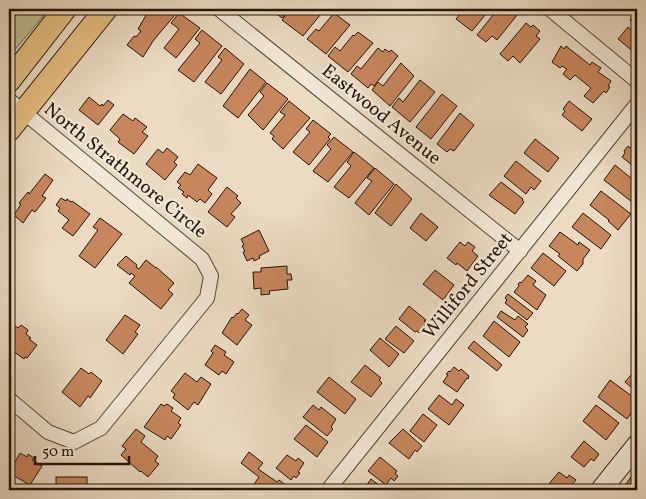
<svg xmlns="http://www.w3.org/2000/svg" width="646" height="499" font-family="Vollkorn,serif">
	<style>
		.green { fill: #bdbe8f; stroke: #71694c }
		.building { fill: #c7865b; stroke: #251408 }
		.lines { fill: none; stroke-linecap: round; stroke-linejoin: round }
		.street-casing { stroke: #564636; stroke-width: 16 }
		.secondary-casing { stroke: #251408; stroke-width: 22 }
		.primary-casing { stroke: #251408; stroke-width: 24 }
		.street { stroke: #f1e8d7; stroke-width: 14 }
		.secondary { stroke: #f1e8d7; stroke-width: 20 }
		.primary { stroke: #e5be81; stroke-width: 22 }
		.labels { text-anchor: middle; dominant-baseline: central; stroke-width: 4.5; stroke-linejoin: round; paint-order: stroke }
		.street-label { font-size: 19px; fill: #251408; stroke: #f1e8d7 }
	</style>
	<rect width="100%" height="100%" fill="#eadbc2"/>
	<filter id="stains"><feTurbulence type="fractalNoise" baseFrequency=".004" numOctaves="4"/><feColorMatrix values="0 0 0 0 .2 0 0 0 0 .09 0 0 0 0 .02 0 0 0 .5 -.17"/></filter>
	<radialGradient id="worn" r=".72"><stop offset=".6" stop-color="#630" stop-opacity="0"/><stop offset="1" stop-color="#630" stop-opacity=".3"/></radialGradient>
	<!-- green -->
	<path class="green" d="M9,9H49L9,57Z"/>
	<!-- building -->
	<g class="building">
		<path d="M150,9H177L179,10L153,41L143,57L127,45L134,36L136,37L141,31L138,29L148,12L150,14L152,10Z"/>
		<path d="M270,9H289L282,18Z"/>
		<path d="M298,9H325L303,36L282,20L289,11L293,14Z"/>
		<path d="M464,9H490L472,31L456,19Z"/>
		<path d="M498,9H512L518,14L497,40L492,36L486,42L477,35Z"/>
		<path d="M636,12L637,13V26L630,20Z"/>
		<path d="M179,13L200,28L176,58L164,48L179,29L171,23Z"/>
		<path d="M334,13L350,25L326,54L307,39L316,29L319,31Z"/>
		<path d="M526,23L531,27L533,25L540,31L536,36L540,39L520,63L513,56L508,61L500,54Z"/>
		<path d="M628,27L637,35V50L635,53L618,39Z"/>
		<path d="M202,30L222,46L194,82L178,70L200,43L195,39Z"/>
		<path d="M358,32L373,43L348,72L328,56L335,47L340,51L353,35L354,36Z"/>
		<path d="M561,46L564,49L566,46L590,65L592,62L601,68L598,72L611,81L608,86L610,87L606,93L604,91L593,103L584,96L591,88L575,75L570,80L563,74L567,69L562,66L560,68L552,62Z"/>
		<path d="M225,48L244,64L221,94L205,82L222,60L218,57Z"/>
		<path d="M378,48L383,52L385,49L389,52L391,50L398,56L374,86L371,84L368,88L351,74L357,66L361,69Z"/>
		<path d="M401,63L414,76L390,106L372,90L378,82L383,86Z"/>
		<path d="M250,69L266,82L238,118L223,106Z"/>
		<path d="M420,80L435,92L410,122L392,107L399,98L403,102Z"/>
		<path d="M267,83L288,99L263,130L248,115L264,96L260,92Z"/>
		<path d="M442,94L457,106L431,139L416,127Z"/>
		<path d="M89,97L100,106L102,104L103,106L108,100L114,105L98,125L79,110Z"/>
		<path d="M289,101L310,118L283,149L272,139L274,136L270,133L285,115L280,112Z"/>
		<path d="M569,101L592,119L582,131L562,115L565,111L563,109Z"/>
		<path d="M460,113L474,125L454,151L450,149L447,152L437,144Z"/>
		<path d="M123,114L133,121L135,118L147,127L142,132L148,136L134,154L118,142L120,139L110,130Z"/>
		<path d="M313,120L331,134L328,137L330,139L309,165L293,152L310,132L306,129Z"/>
		<path d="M334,137L353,152L328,182L313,171L331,149L327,145Z"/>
		<path d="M535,139L559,158L548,172L524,153Z"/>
		<path d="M633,144L637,147V169L622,157L625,153L624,151L628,146L630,148Z"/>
		<path d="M167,148L178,157L174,162L177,165L165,180L146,164L158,149L163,153Z"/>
		<path d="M354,152L374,168L349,198L334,187L351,166L347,162Z"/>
		<path d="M516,161L541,181L534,190L531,187L526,194L504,176Z"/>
		<path d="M198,164L217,178L208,190L212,194L205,203L200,199L197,202L188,195L187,198L182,194L184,192L178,188L181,185L177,182L185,172L190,175Z"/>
		<path d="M615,165L637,183V195L632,202L604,180Z"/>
		<path d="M375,168L394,184L369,215L355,203L372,181L367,178Z"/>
		<path d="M45,174L53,180L42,196L46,198L35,212L32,210L23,223L14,215L21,204L19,203L28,192L29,194Z"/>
		<path d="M501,182L523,199L522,200L524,202L515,214L489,195Z"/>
		<path d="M396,184L412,199L391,226L375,213Z"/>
		<path d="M227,187L238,196L236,198L241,203L231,214L235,217L227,227L208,212Z"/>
		<path d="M601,191L631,214L618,230L608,221L609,220L590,205Z"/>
		<path d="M61,198L66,201L67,199L71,202L72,201L90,214L73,236L62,228L69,220L58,211L60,208L56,205Z"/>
		<path d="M421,213L438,227L426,241L410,228Z"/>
		<path d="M583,213L611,235L601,249L572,227Z"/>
		<path d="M100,218L122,234L95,268L79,256L98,230L93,227Z"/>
		<path d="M259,230L269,251L259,256L260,258L254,261L253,258L247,261L243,252L245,251L242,246L244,245L241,239Z"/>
		<path d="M560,232L578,245L579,242L590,250L583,259V264L577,271L558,256L560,254L549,246Z"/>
		<path d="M460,242L465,246L468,242L475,247L472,251L478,256L467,271L457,263L456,265L447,258Z"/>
		<path d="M543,253L566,271L554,286L531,268Z"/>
		<path d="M126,256L137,265L136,267L139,269L146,260L156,268V267L174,283L168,290L173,294L161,309L129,283L135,276L131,273L130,275L117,265Z"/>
		<path d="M287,266V274H291L292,280H287L288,289L269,291L270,294L261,295V288L254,289L253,272H261V268Z"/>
		<path d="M435,270L454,285L443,300L423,284Z"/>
		<path d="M528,275L536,281L533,285L546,295L537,310L514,292L519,286L518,284L520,282L521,283Z"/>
		<path d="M508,294L533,313L527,320L505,303L507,300L505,298Z"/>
		<path d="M409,306L426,320L424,321L427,323L419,333L417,331L415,332L399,319Z"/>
		<path d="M242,309L249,315L245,320L252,325L237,345L222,333L232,317L233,318L237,313L238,314Z"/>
		<path d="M501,311L515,320L518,316L528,324L525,327L528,330L523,337L497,317Z"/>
		<path d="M125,315L140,325L135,332L138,334L123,354L106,340Z"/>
		<path d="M494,321L520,342L509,357L483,336Z"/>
		<path d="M10,322L18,328L21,325L28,330L26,334L31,338L29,339L37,345L27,358L25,357L24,359L9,348Z"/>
		<path d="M396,326L414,341L404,353L385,339Z"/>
		<path d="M380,338L399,354L389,367L370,350Z"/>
		<path d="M474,341L502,365L497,371L468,348Z"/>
		<path d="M215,345L226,352L224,355L234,362L226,374L222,371L219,375L205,365L213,353L211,351Z"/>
		<path d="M365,365L381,378L379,380L382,383L371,397L351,382Z"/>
		<path d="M454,367L459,371L461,369L469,376L468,379L467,378L457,392L443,382L448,375L446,374L449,371L450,372Z"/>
		<path d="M81,368L89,374L91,372L102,381L90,398L88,396L80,407L62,392Z"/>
		<path d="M637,368V392L625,382Z"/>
		<path d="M185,373L197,382L201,377L211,384L198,405L194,402L188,410L173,398L175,394L171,391Z"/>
		<path d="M329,377L356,399L345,414L317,392Z"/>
		<path d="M610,380L637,400V410L634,409L627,419L598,397Z"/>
		<path d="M439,395L452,405L456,399L464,405L449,425L428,409Z"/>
		<path d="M161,404L164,406L167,404L173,408L171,411L181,418L178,423L181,425L171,439L167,436L165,440L144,427Z"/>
		<path d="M313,405L319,410L321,407L336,419L331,427L333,429L327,436L303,417Z"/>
		<path d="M596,405L619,423L606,440L583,421Z"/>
		<path d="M423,414L437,425L424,442L410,431Z"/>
		<path d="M306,425L328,442L317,457L294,439Z"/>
		<path d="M136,429L145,436L141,442L158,456L155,461L159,464L148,477L141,471L140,472L121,455L126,449L122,446Z"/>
		<path d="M403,429L422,446L417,452L415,450L409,459L389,443Z"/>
		<path d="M584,441L599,454L594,461L591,459L584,467L571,457Z"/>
		<path d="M249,452L263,463L258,469L277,482L279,480L287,486L283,490H257L252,487L259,477L241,463Z"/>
		<path d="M20,453L27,457L28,454L34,458L32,460L42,466L30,485L9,473Z"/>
		<path d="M287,455L296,461L298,458L304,463L298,472L300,473L296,478L294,476L291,480L276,468Z"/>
		<path d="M380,457L397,471L395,474L398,476L394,481L391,478L386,485L368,471Z"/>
		<path d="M637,469V490H625L623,488Z"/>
		<path d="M559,472L567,478L569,475L576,480L569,488L571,490H555L548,485Z"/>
		<rect x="56" y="477" width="31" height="13"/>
		<path d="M371,479L385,490H366L364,489Z"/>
	</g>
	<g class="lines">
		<!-- street casing -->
		<g class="street-casing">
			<g id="street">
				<path d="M219,9L520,251"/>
				<path d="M550,9L637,81"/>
				<path d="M9,100L202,259L211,276L207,298L101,428L74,442L48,432L9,399"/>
				<path d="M328,490L637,104"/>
			</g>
		</g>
		<!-- secondary casing -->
		<g class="secondary-casing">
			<path id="secondary" d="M601,490L637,445"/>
		</g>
		<!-- primary casing -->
		<g class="primary-casing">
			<g id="primary">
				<path d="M9,81L65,9"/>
				<path d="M9,130L106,9"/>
			</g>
		</g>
		<!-- street -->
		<use href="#street" class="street"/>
		<!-- secondary -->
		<use href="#secondary" class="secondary"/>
		<!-- primary -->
		<use href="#primary" class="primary"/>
	</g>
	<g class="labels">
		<!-- street labels -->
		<g class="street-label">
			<text transform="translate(381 115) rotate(39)">Eastwood Avenue</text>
			<text transform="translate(125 171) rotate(39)">North Strathmore Circle</text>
			<text transform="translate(468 286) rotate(-51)">Williford Street</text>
		</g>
	</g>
	<!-- margin -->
	<rect width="646" height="499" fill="none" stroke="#eadbc2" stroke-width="30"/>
	<rect x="10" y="10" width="626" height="479" fill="none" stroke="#251408" stroke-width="2.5"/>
	<rect x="15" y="15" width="616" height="469" fill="none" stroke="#251408"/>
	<!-- scale -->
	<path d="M35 456v8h94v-8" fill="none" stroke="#251408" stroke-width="2.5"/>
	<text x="42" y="456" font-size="15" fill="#251408" stroke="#f1e8d7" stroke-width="4" paint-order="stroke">50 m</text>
	<rect width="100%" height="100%" filter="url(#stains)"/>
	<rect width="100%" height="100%" fill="url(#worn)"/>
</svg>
